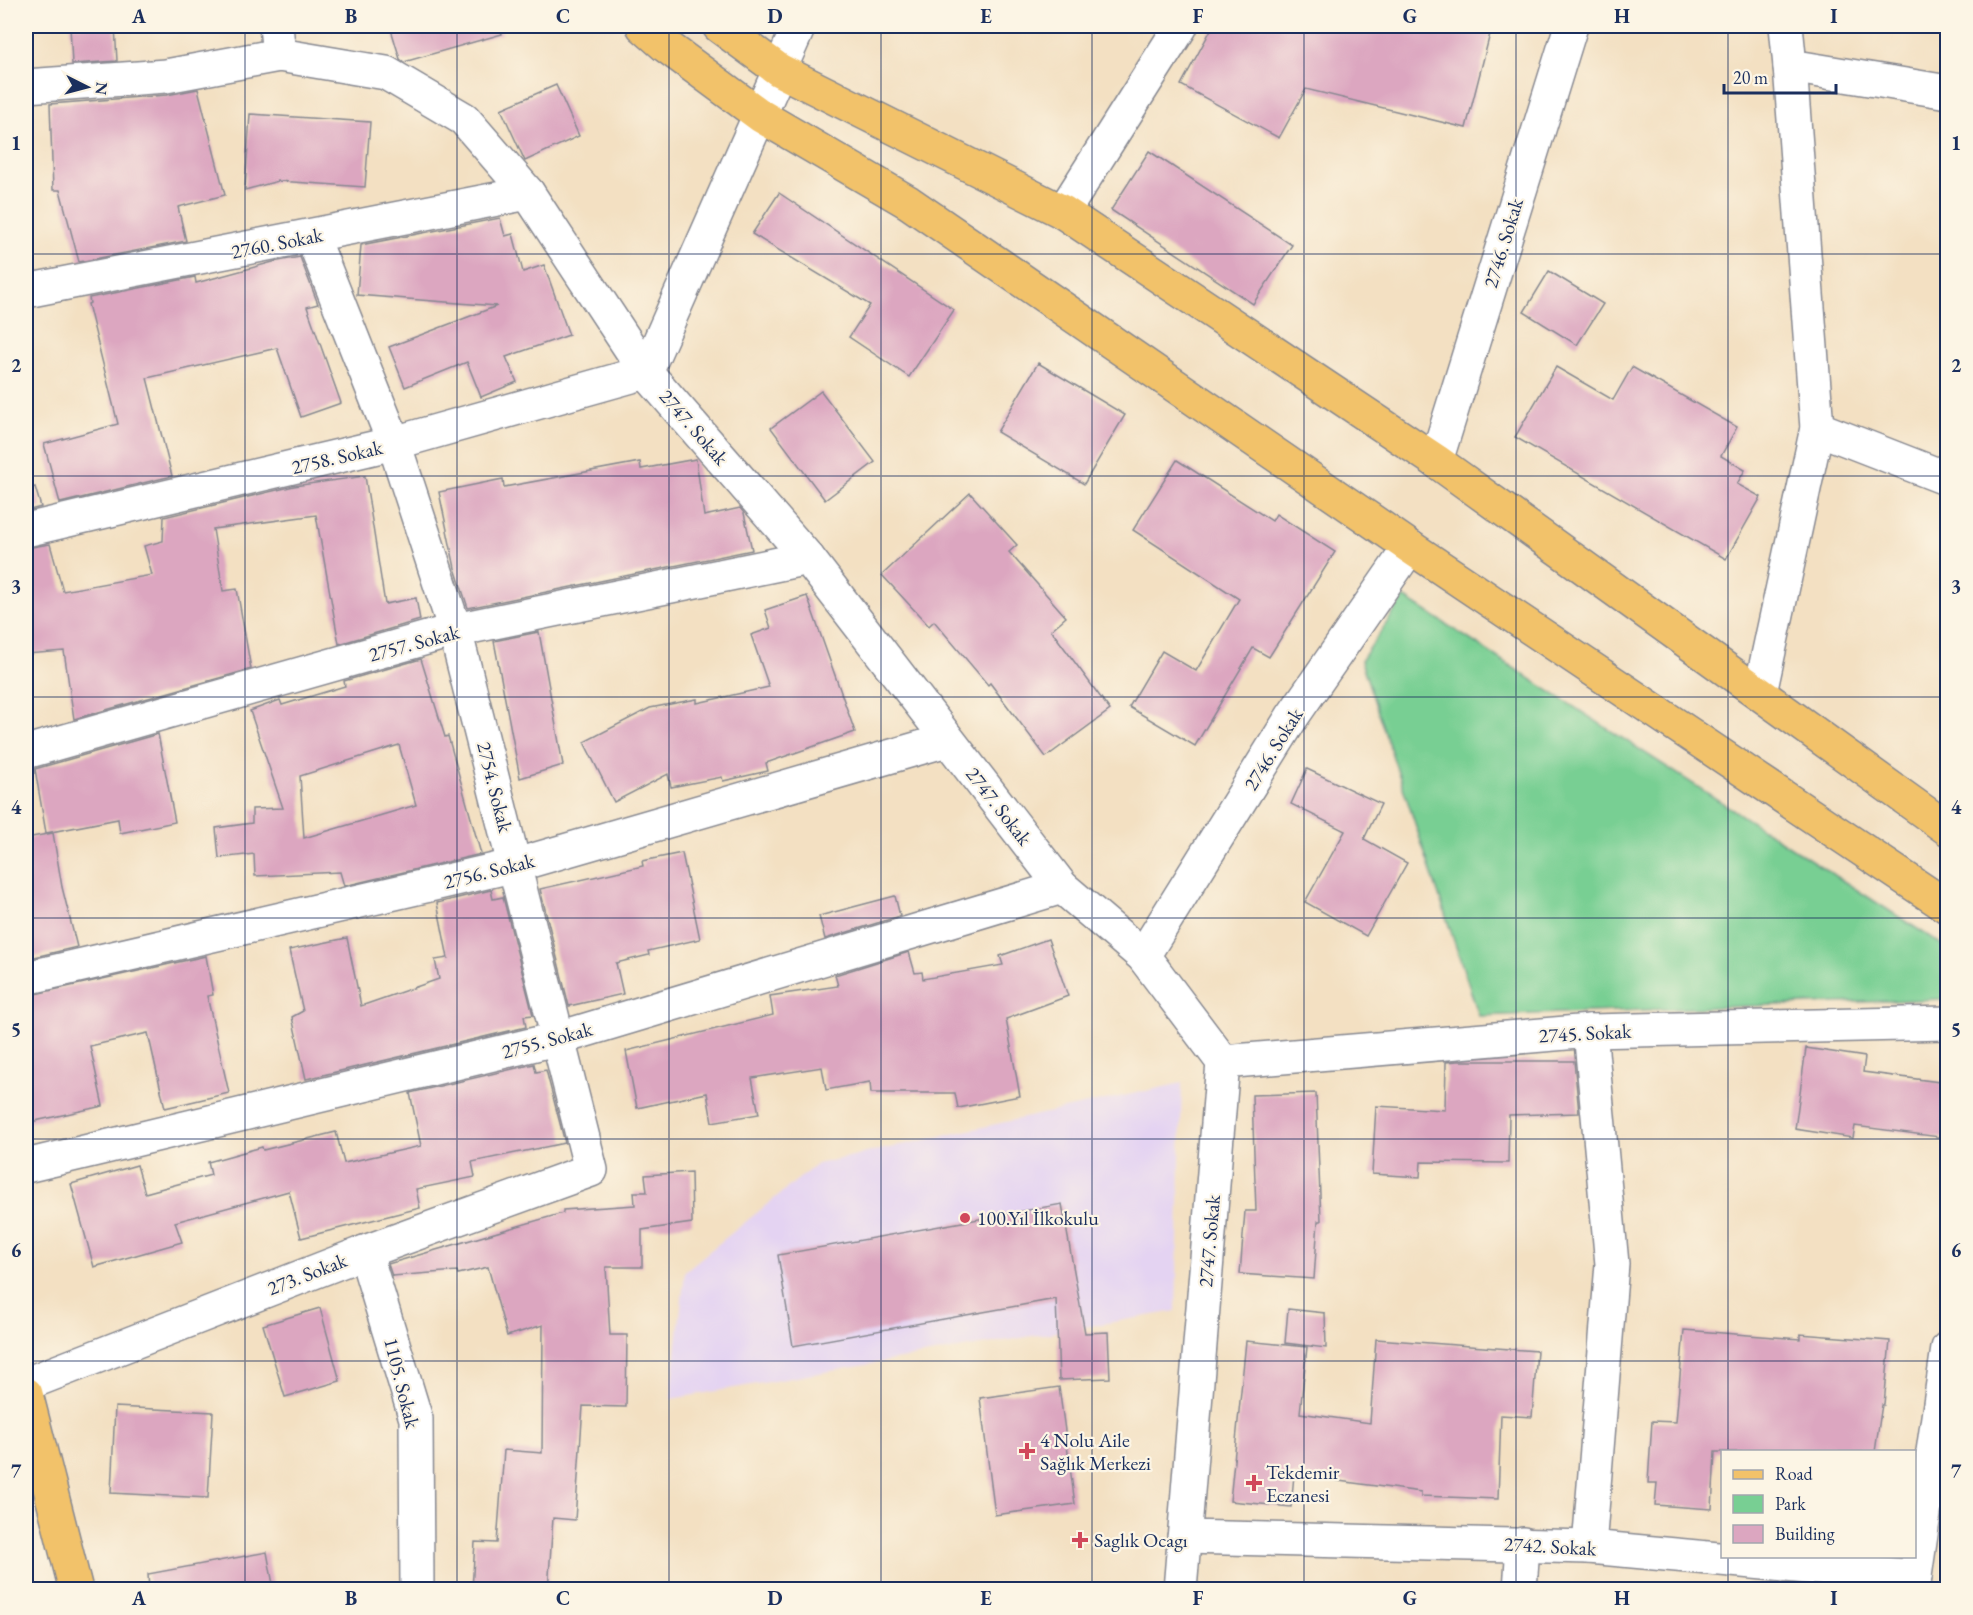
<svg xmlns="http://www.w3.org/2000/svg" width="1973" height="1615" font-family="'EB Garamond',serif">
	<style>
		.built { fill: #e4d3f2 }
		.green { fill: #78cf93; stroke: #4a7f78; stroke-width: 1.5 }
		.building { fill: #dca6c0; fill-rule: evenodd }
		.lines { fill: none; stroke-linecap: round; stroke-linejoin: round }
		.minor-casing { stroke: #878890; stroke-width: 36 }
		.major-casing { stroke: #878890; stroke-width: 36 }
		.minor { stroke: #fff; stroke-width: 33 }
		.major { stroke: #f2c26a; stroke-width: 33 }
		.grid { fill: none; stroke: #1b2f5e; stroke-width: 1.5; stroke-opacity: 0.55 }
		.poi-dot { fill: #d1495b; stroke: #fcf5e5; stroke-width: 2 }
		.labels { text-anchor: middle; dominant-baseline: central; stroke-width: 4.5; stroke-linejoin: round; paint-order: stroke }
		.street-label { font-size: 20px; fill: #1b2f5e; stroke: #fcf5e5 }
		.poi-label { font-size: 20px; fill: #1b2f5e; stroke: #fcf5e5; text-anchor: start }
		.neatline { fill: none; stroke: #1b2f5e; stroke-width: 2 }
		.grid-label { font-size: 20px; text-anchor: middle; font-weight: bold; fill: #1b2f5e }
	</style>
	<rect width="100%" height="100%" fill="#fcf5e5"/>
	<filter id="ink" filterUnits="userSpaceOnUse"><feTurbulence type="fractalNoise" baseFrequency=".0167" numOctaves="2"/><feDisplacementMap in="SourceGraphic" scale="12" xChannelSelector="R" yChannelSelector="G"/><feConvolveMatrix kernelMatrix="1 2 1 2 8 2 1 2 1" color-interpolation-filters="sRGB"/></filter>
	<filter id="wash" filterUnits="userSpaceOnUse"><feTurbulence type="fractalNoise" baseFrequency=".008" numOctaves="4" result="noise"/><feDisplacementMap in="SourceGraphic" scale="24" xChannelSelector="R" yChannelSelector="G"/><feGaussianBlur stdDeviation="1.35" result="paint"/><feColorMatrix in="noise" values="0 0 0 0 0 0 0 0 0 0 0 0 0 0 0 0 0 1.4 0 .05"/><feComposite in="paint" operator="in"/></filter>
	<g filter="url(#wash)">
		<rect width="100%" height="100%" fill="#f3e0c2"/>
		<!-- built -->
		<path class="built" d="M1182,1083L1176,1311L671,1399L685,1271L817,1164Z"/>
		<!-- green -->
		<path class="green" d="M1404,597L1947,948V984L1943,999L1479,1016L1361,661Z"/>
		<g id="blocks">
			<!-- building -->
			<g class="building">
				<path d="M70,26H115L117,61L72,64Z"/>
				<path d="M390,26H500L502,34L404,62L400,59Z"/>
				<path d="M1213,26H1492L1466,128L1306,89L1279,138L1181,85Z"/>
				<path d="M556,85L579,136L525,161L501,109Z"/>
				<path d="M198,89L225,195L178,207L186,241L79,262L60,190H53L50,104L167,95Z"/>
				<path d="M250,114L370,122L365,187L278,181L245,190Z"/>
				<path d="M1149,151L1292,245L1253,304L1111,210Z"/>
				<path d="M779,193L954,310L909,377L849,337L870,305L752,234Z"/>
				<path d="M500,218L505,236L513,234L523,272L544,265L569,335L506,357L517,382L481,397L467,362L405,387L389,347L497,306L357,295L361,245Z"/>
				<path d="M300,257L318,304L307,307L341,403L301,417L277,348L147,378L172,476L60,503L44,444L118,424L88,304L90,303L89,298L195,277L196,283L273,262Z"/>
				<path d="M1549,271L1603,304L1577,345L1524,312Z"/>
				<path d="M1038,363L1125,415L1084,484L997,432Z"/>
				<path d="M1556,367L1613,400L1632,367L1737,427L1721,456L1745,470L1737,484L1761,497L1726,559L1515,437Z"/>
				<path d="M821,391L875,462L825,500L771,428Z"/>
				<path d="M696,459L704,516L740,508L744,513L752,550L468,608L455,568L439,492L503,479L504,487L640,462L641,469Z"/>
				<path d="M1177,460L1272,521L1276,514L1335,552L1269,657L1253,648L1195,746L1129,707L1162,651L1196,671L1239,599L1133,530Z"/>
				<path d="M365,476L385,604L416,598L420,620L339,644L316,515L213,529L223,591L237,589L251,669L74,719L64,651L26,654V548L50,544L63,591L152,575L144,546L163,541L164,517L294,486Z"/>
				<path d="M35,487L41,507L26,511V489Z"/>
				<path d="M970,493L1017,545L1009,552L1066,617L1051,630L1110,710L1046,757L990,683L988,685L934,621L929,626L882,575Z"/>
				<path d="M807,596L855,732L766,763L768,771L723,781L722,777L671,787L668,774L614,802L584,742L650,708L697,699V703L769,687L751,635L771,628L765,610Z"/>
				<path d="M539,632L563,765L520,778L494,641Z"/>
				<path d="M421,659L445,737L448,736L481,854L344,886L340,872L255,876L254,854L219,858L216,828L252,823V809L283,808L250,711L280,700L282,705L345,686L344,681ZM399,745L416,805L304,838L300,776Z"/>
				<path d="M158,734L175,822L120,833L118,819L46,833L35,769Z"/>
				<path d="M1307,769L1381,804L1364,839L1407,863L1366,936L1305,902L1345,831L1291,804Z"/>
				<path d="M53,833L62,887L77,947L26,959V838Z"/>
				<path d="M682,853L700,939L648,951L649,955L616,963L623,994L569,1006L540,889L643,866L642,861Z"/>
				<path d="M491,890L493,899L503,897L533,1015L524,1016L526,1027L306,1079L292,1017L303,1011L289,950L347,938L361,1006L439,979L435,960L448,958L437,903Z"/>
				<path d="M895,896L900,916L825,939L819,916Z"/>
				<path d="M1048,939L1068,996L1006,1019L1020,1096L958,1108L955,1093H871L870,1082L826,1090L822,1067L752,1078L759,1114L712,1122L707,1093L637,1108L626,1051L773,1015L770,996L838,986L835,975L909,952L915,973L922,972L923,979L1003,965L1000,956Z"/>
				<path d="M206,956L213,995L207,996L229,1093L165,1108L148,1033L90,1046L103,1106L26,1123V996Z"/>
				<path d="M1806,1048L1865,1057L1863,1072L1947,1083V1138L1855,1126L1853,1138L1795,1129Z"/>
				<path d="M1458,1061H1574L1579,1113L1509,1115L1508,1163L1421,1162L1420,1177L1372,1174L1376,1106L1445,1110L1446,1062Z"/>
				<path d="M534,1064L536,1072L546,1070L565,1143L472,1162L475,1177L416,1189L420,1208L301,1238L289,1191L175,1222L182,1242L94,1267L71,1184L137,1165L145,1193L211,1175L208,1162L262,1147L263,1150L336,1132L344,1163L421,1146L410,1093Z"/>
				<path d="M1316,1093L1321,1221H1318L1314,1279L1240,1274L1245,1211H1256L1252,1095Z"/>
				<path d="M691,1172L692,1223L642,1230V1267H606L610,1335H627L626,1407L583,1406L575,1520L553,1518L548,1590H472L475,1542L497,1543L504,1450L542,1453L543,1325L507,1336L488,1267L458,1274L457,1271L392,1276L388,1264L563,1213V1210L635,1205L634,1192H647L645,1175Z"/>
				<path d="M1062,1204L1085,1333L1108,1332L1110,1378L1059,1380L1056,1299L793,1346L778,1255Z"/>
				<path d="M320,1308L340,1381L285,1397L263,1325Z"/>
				<path d="M1288,1309L1325,1313L1326,1348L1285,1343Z"/>
				<path d="M1684,1330L1800,1339V1334L1890,1341L1884,1404H1882L1875,1452H1715L1712,1509L1655,1505L1657,1483H1648L1652,1421L1676,1422Z"/>
				<path d="M1376,1339L1537,1351L1532,1417L1501,1415L1498,1499L1421,1496V1492L1294,1475L1291,1507L1230,1501L1246,1341L1307,1347L1300,1413L1370,1423Z"/>
				<path d="M1059,1387L1075,1504L995,1515L980,1398Z"/>
				<path d="M115,1407L213,1412L208,1498L111,1493Z"/>
				<path d="M267,1552L274,1590H149L148,1574Z"/>
			</g>
		</g>
	</g>
	<g filter="url(#ink)">
		<use href="#blocks" fill-opacity="0" stroke="#878890" stroke-width="1.5"/>
		<g class="lines">
			<!-- minor casing -->
			<g class="minor-casing">
				<g id="minor">
					<path d="M276,26L279,55"/>
					<path d="M1786,26L1790,66L1948,92"/>
					<path d="M26,86L166,76L279,55L386,73L464,119L528,193L646,372L808,558L1062,887L1143,956L1223,1062L1180,1590"/>
					<path d="M1063,212L1181,26"/>
					<path d="M26,291L528,193"/>
					<path d="M1817,428L1948,479"/>
					<path d="M1436,461L1571,26"/>
					<path d="M26,530L394,443L646,372L799,26"/>
					<path d="M1760,693L1817,428L1790,66"/>
					<path d="M26,752L455,630L808,558"/>
					<path d="M1143,956L1292,717L1410,547"/>
					<path d="M26,978L516,865L947,740"/>
					<path d="M1223,1062L1590,1031L1948,1023"/>
					<path d="M26,1166L556,1039L1062,887"/>
					<path d="M365,1252L416,1419L417,1590"/>
					<path d="M26,1384L365,1252L591,1170L455,630L394,443L312,236"/>
					<path d="M1184,1537L1589,1547L1915,1577"/>
					<path d="M1589,1547L1612,1264L1590,1031"/>
					<path d="M1520,1590L1523,1544"/>
					<path d="M1913,1590L1948,1348"/>
				</g>
			</g>
			<!-- major casing -->
			<g class="major-casing">
				<g id="major">
					<path d="M643,26L666,46L761,116L908,202L1410,547L1948,907"/>
					<path d="M719,26L779,70L1063,212L1436,461L1948,829"/>
					<path d="M26,1394L76,1590"/>
				</g>
			</g>
			<!-- minor -->
			<use href="#minor" class="minor"/>
			<!-- major -->
			<use href="#major" class="major"/>
		</g>
	</g>
	<!-- grid -->
	<path class="grid" d="M245,26V1590M457,26V1590M669,26V1590M881,26V1590M1092,26V1590M1304,26V1590M1516,26V1590M1728,26V1452M26,254H1948M26,476H1948M26,697H1948M26,918H1948M26,1139H1948M26,1361H1948M1728,1556V1590"/>
	<!-- markers -->
	<g class="poi-dot">
		<circle cx="965" cy="1218" r="6"/>
		<path d="M1024 1442h6v6h6v6h-6v6h-6v-6h-6v-6h6z"/>
		<path d="M1251 1474h6v6h6v6h-6v6h-6v-6h-6v-6h6z"/>
		<path d="M1077 1531h6v6h6v6h-6v6h-6v-6h-6v-6h6z"/>
	</g>
	<g class="labels">
		<!-- street labels -->
		<g class="street-label">
			<text transform="translate(277 243) rotate(-11)">2760. Sokak</text>
			<text transform="translate(1503 243) rotate(-73)">2746. Sokak</text>
			<text transform="translate(694 427) rotate(49)">2747. Sokak</text>
			<text transform="translate(337 457) rotate(-13)">2758. Sokak</text>
			<text transform="translate(414 643) rotate(-15)">2757. Sokak</text>
			<text transform="translate(1273 749) rotate(-58)">2746. Sokak</text>
			<text transform="translate(495 787) rotate(76)">2754. Sokak</text>
			<text transform="translate(999 806) rotate(52)">2747. Sokak</text>
			<text transform="translate(489 871) rotate(-14)">2756. Sokak</text>
			<text transform="translate(1585 1033) rotate(-3)">2745. Sokak</text>
			<text transform="translate(547 1040) rotate(-15)">2755. Sokak</text>
			<text transform="translate(1209 1241) rotate(-85)">2747. Sokak</text>
			<text transform="translate(307 1274) rotate(-21)">273. Sokak</text>
			<text transform="translate(402 1383) rotate(76)">1105. Sokak</text>
			<text transform="translate(1550 1546) rotate(3)">2742. Sokak</text>
		</g>
		<!-- poi labels -->
		<g class="poi-label">
			<text x="977" y="1218">100.Yıl İlkokulu</text>
			<text x="1040" y="1440">4 Nolu Aile<tspan x="1040" dy="23">Sağlık Merkezi</tspan></text>
			<text x="1266" y="1472">Tekdemir<tspan x="1266" dy="23">Eczanesi</tspan></text>
			<text x="1094" y="1540">Saglık Ocagı</text>
		</g>
	</g>
	<!-- margin -->
	<rect width="1973" height="1615" fill="none" stroke="#fcf5e5" stroke-width="66"/>
	<!-- legend -->
	<rect x="1721" y="1450" width="195" height="108" fill="#fcf5e5" stroke="#a2a6af" stroke-width="1.5"/>
	<rect x="1733" y="1470" width="30" height="9" fill="#f2c26a" stroke="#a2a6af" stroke-width="1.5"/>
	<text x="1775" y="1480" font-size="18" fill="#1b2f5e">Road</text>
	<rect x="1733" y="1495" width="30" height="18" fill="#78cf93" stroke="#a2a6af" stroke-width="1.5"/>
	<text x="1775" y="1510" font-size="18" fill="#1b2f5e">Park</text>
	<rect x="1733" y="1525" width="30" height="18" fill="#dca6c0" stroke="#a2a6af" stroke-width="1.5"/>
	<text x="1775" y="1540" font-size="18" fill="#1b2f5e">Building</text>
	<!-- north arrow -->
	<g transform="translate(87 87) rotate(96)" stroke="#fcf5e5" stroke-width="4.5" paint-order="stroke">
	<path d="M0-4.5L10 22L0 15L-10 22Z" fill="#1b2f5e"/>
	<text y="-9" font-size="16" font-weight="bold" text-anchor="middle" fill="#1b2f5e">N</text>
	</g>
	<!-- scale -->
	<path d="M1724 84v9h112v-9" fill="none" stroke="#1b2f5e" stroke-width="3"/>
	<text x="1733" y="84" font-size="18" fill="#1b2f5e" stroke="#fcf5e5" stroke-width="4.5" paint-order="stroke">20 m</text>
	<rect x="33" y="33" width="1907" height="1549" class="neatline"/>
	<g class="grid-label">
		<text x="139" y="23">A</text>
		<text x="351" y="23">B</text>
		<text x="563" y="23">C</text>
		<text x="775" y="23">D</text>
		<text x="986" y="23">E</text>
		<text x="1198" y="23">F</text>
		<text x="1410" y="23">G</text>
		<text x="1622" y="23">H</text>
		<text x="1834" y="23">I</text>
		<text x="16" y="150">1</text>
		<text x="1956" y="150">1</text>
		<text x="16" y="372">2</text>
		<text x="1956" y="372">2</text>
		<text x="16" y="593">3</text>
		<text x="1956" y="593">3</text>
		<text x="16" y="814">4</text>
		<text x="1956" y="814">4</text>
		<text x="16" y="1036">5</text>
		<text x="1956" y="1036">5</text>
		<text x="16" y="1257">6</text>
		<text x="1956" y="1257">6</text>
		<text x="16" y="1478">7</text>
		<text x="1956" y="1478">7</text>
		<text x="139" y="1605">A</text>
		<text x="351" y="1605">B</text>
		<text x="563" y="1605">C</text>
		<text x="775" y="1605">D</text>
		<text x="986" y="1605">E</text>
		<text x="1198" y="1605">F</text>
		<text x="1410" y="1605">G</text>
		<text x="1622" y="1605">H</text>
		<text x="1834" y="1605">I</text>
	</g>
</svg>
